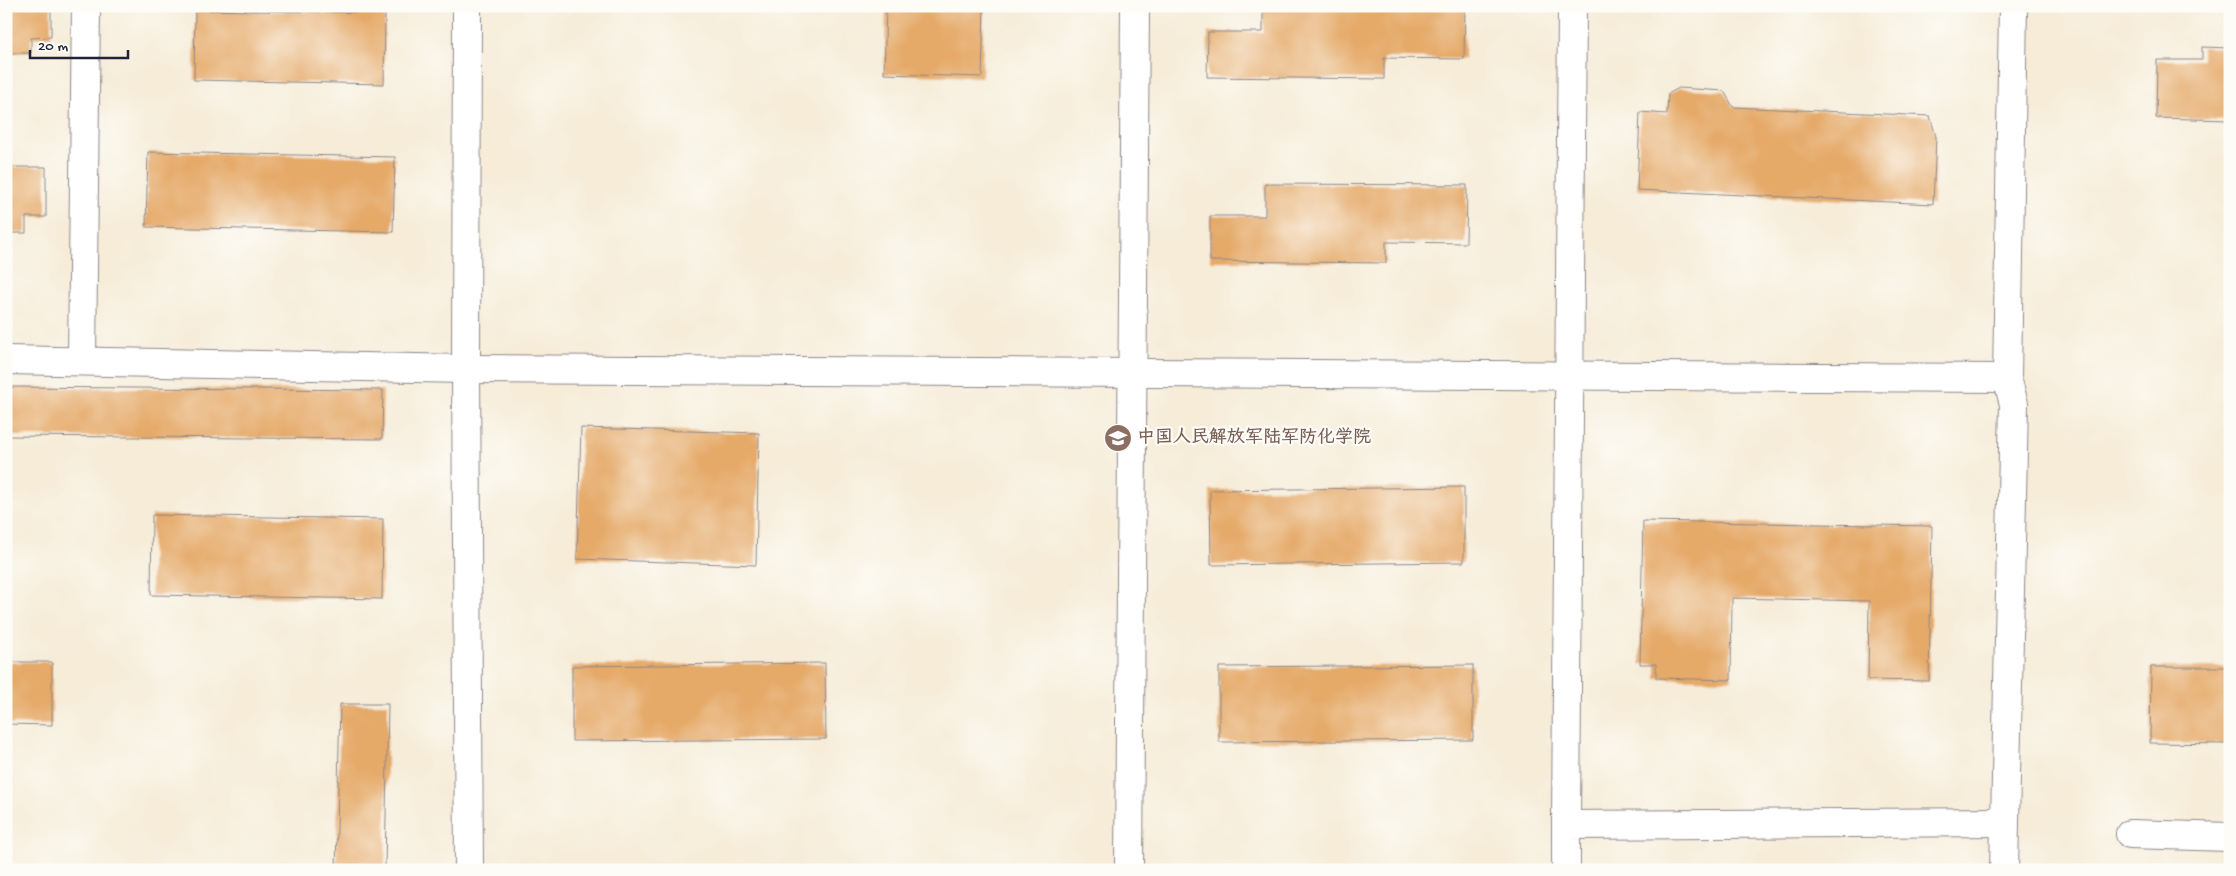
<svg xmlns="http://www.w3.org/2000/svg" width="2236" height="876" font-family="'Gochi Hand','LXGW WenKai TC',sans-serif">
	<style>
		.building { fill: #e5a967 }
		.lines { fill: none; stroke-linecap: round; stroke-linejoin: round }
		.street-casing { stroke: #8c878a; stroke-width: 30 }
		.street { stroke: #fff; stroke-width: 28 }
		.labels { text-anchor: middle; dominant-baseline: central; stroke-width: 4.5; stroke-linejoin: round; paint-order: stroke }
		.education-label { font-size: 18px; font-weight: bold; fill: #785e54; stroke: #fdfcf7; text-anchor: start }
	</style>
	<rect width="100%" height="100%" fill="#fdfcf7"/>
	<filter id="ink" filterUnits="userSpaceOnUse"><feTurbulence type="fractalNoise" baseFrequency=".02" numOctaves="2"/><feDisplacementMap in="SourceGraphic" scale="10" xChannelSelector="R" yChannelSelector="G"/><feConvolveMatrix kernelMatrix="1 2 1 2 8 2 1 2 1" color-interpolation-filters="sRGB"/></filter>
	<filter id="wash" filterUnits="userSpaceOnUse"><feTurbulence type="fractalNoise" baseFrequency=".0096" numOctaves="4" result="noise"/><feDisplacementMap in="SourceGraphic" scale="20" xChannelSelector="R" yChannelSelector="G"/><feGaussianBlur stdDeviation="1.12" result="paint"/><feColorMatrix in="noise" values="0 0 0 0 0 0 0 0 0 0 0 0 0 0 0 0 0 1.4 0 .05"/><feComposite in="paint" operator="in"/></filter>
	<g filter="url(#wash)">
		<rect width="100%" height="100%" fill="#f6ecd8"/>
		<g id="blocks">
			<!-- building -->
			<g class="building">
				<path d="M6,6H51V37L31,38V53H6Z"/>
				<path d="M886,6H984L982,77L884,74Z"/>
				<path d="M1263,6H1465L1464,59L1384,58V79L1207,77L1208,32H1263Z"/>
				<path d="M195,10L385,13L384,84L194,80Z"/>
				<path d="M2202,47L2230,48V120L2156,118L2157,60H2202Z"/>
				<path d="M1679,88L1724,91L1733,107L1930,116L1936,137L1933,204L1637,190L1640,112L1667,114L1668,94Z"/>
				<path d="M148,152L395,157L393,232L146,227Z"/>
				<path d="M6,167H46V217H26V233H6Z"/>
				<path d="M1265,184L1467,185L1466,243L1386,242V263L1210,261V216H1265Z"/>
				<path d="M6,387L383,390L382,439L6,436Z"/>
				<path d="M581,428L759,433L756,565L577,559Z"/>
				<path d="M1464,487V562L1211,565L1210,490Z"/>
				<path d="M152,515L383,519L382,599L151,595Z"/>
				<path d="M1643,521L1932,526L1929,681L1868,680L1869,601L1732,598L1731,680L1656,678V664H1640Z"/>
				<path d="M6,662H52V725L6,724Z"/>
				<path d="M825,663L826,739L572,741V666Z"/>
				<path d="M1473,665V740L1219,742V667Z"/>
				<path d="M2151,667H2230V744L2150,743Z"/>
				<path d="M340,704H388L385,870H336Z"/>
			</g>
		</g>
	</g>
	<g filter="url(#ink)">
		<use href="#blocks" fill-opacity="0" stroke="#8c878a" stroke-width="1"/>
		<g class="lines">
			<!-- street casing -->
			<g class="street-casing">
				<g id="street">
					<path d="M467,6L466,369L469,870"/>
					<path d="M6,360L466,369L2007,378"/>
					<path d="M82,360L86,6"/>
					<path d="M1566,825L1572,6"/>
					<path d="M2130,834L2230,837"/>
					<path d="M1129,870L1135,6"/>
					<path d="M1566,870V825L2004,822"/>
					<path d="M2004,870L2014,404L2007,378L2013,6"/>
				</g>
			</g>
			<!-- street -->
			<use href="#street" class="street"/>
		</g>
	</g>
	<!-- icons -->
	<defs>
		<g id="university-disc" transform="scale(1.4375)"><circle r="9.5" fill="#8d6e63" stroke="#fdfcf7"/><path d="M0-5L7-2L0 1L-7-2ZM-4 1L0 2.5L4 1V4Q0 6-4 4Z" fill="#fff"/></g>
	</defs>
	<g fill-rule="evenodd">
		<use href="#university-disc" x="1118" y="438"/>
	</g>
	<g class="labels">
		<!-- education labels -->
		<g class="education-label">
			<text x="1137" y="438">中国人民解放军陆军防化学院</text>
		</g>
	</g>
	<!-- margin -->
	<rect width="2236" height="876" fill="none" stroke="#fdfcf7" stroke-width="25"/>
	<!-- scale -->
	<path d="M30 50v8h98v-8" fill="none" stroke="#22223b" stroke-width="2.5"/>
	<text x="38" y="50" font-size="15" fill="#22223b" stroke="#fdfcf7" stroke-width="4" paint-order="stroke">20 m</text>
</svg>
